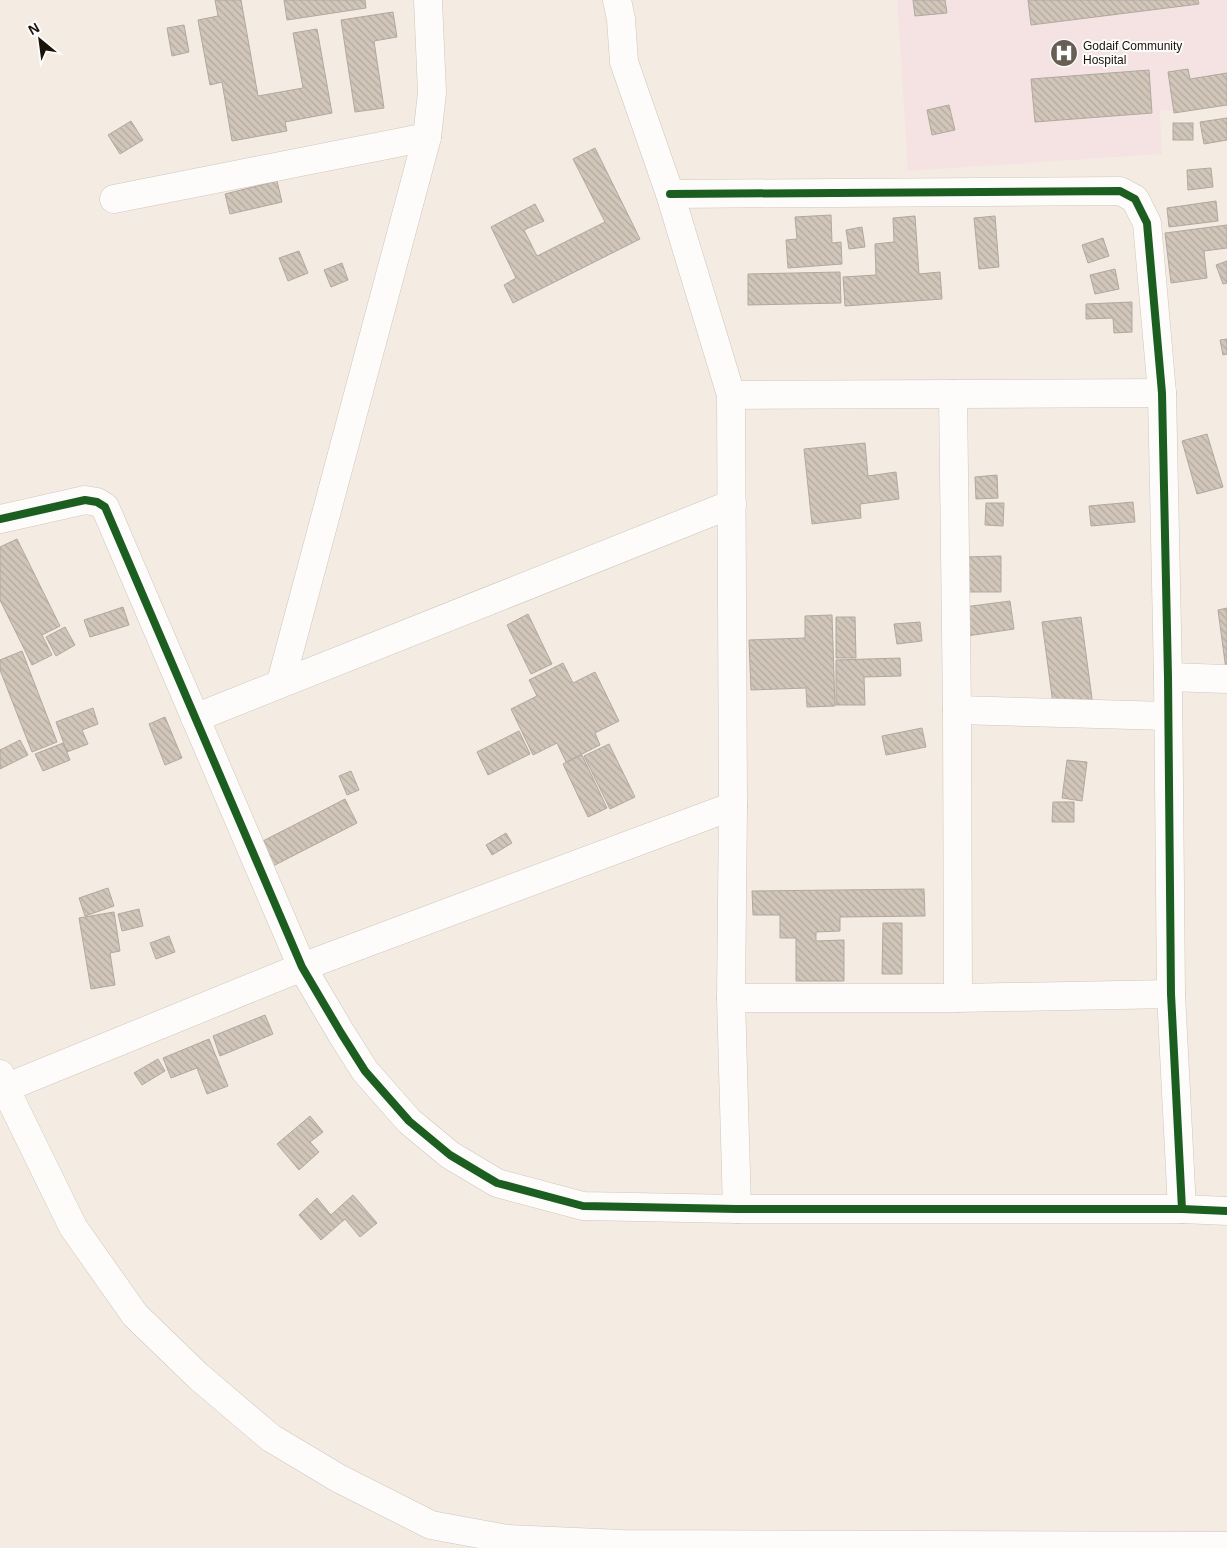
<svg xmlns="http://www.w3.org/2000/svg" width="1227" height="1548" font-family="Helvetica,sans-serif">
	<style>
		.medical { fill: #f5e3e3 }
		.building { fill: url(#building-back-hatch); stroke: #b1a99f }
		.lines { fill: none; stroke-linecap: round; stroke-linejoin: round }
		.minor-casing { stroke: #cfc6bc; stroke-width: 29 }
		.minor { stroke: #fdfcfb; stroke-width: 28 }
		.cycleway-casing { stroke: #fbfbfb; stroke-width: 11 }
		.cycleway { stroke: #1b5e20; stroke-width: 8 }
		.labels { text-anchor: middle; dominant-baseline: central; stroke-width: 4; stroke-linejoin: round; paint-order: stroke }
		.poi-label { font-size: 12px; fill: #1b1208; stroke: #fbfbfb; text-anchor: start }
	</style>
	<defs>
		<pattern id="building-back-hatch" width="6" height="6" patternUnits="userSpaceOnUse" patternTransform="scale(1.25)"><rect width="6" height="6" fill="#d1c6b9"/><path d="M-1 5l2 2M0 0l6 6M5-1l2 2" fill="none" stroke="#b3a99e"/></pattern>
	</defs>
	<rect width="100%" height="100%" fill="#f4ebe2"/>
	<!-- medical -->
	<path class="medical" d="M897,0H1227V106L1160,111L1162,154L908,171Z"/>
	<!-- building -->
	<g class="building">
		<path d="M215,0H241L258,96L303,88L293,33L317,29L332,113L285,122L287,131L232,141L222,82L210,85L198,20L218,16Z"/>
		<path d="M284,0H365L366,8L287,20Z"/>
		<path d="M913,0H945L947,13L915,16Z"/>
		<path d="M1028,0H1198L1199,4L1031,25Z"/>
		<path d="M393,12L397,37L374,41L384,108L355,112L341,20Z"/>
		<path d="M184,25L189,52L172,56L167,28Z"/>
		<path d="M1188,69L1190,79L1227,73V105L1174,113L1168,72Z"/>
		<path d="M1149,70L1152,113L1035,122L1031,79Z"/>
		<path d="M949,105L955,130L932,135L927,110Z"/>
		<path d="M1227,118V140L1204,144L1200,122Z"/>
		<path d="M131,121L143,140L120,154L108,135Z"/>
		<rect x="1173" y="123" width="20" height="17"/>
		<path d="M595,148L640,239L513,303L504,285L516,278L491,227L535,204L544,221L524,230L537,256L605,222L573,159Z"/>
		<path d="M1211,168L1213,187L1188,190L1187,170Z"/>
		<path d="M277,181L282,202L230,214L225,194Z"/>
		<path d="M1216,201L1218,221L1169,227L1167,208Z"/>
		<path d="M831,215L832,243L841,242L842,264L788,268L786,240L797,239L795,217Z"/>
		<path d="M915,216L919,274L940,272L942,299L845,306L843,277L876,275L875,244L894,242L893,218Z"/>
		<path d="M995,216L999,267L979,269L974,218Z"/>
		<path d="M1227,225V248L1204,251L1207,278L1171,283L1165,233Z"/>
		<path d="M862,227L865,247L849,249L846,230Z"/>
		<path d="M1103,238L1109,256L1088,263L1082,245Z"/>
		<path d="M299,251L308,273L288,281L279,258Z"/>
		<path d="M1227,261V283L1223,284L1216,265Z"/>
		<path d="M342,263L348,280L331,287L324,270Z"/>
		<path d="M1115,269L1119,289L1095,294L1090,275Z"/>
		<path d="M840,272L841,303L748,305V274Z"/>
		<path d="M1132,302V332L1114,333L1113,318L1086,319V304Z"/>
		<path d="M1227,339V354L1223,355L1220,340Z"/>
		<path d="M1207,434L1223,487L1197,494L1182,441Z"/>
		<path d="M865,443L868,476L896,472L899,499L860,504L861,518L812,524L804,449Z"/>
		<path d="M997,475L998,498L976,499L975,477Z"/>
		<path d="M1133,502L1135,522L1091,526L1089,506Z"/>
		<path d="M986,503H1004L1003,526L985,525Z"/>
		<path d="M17,539L60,626L42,635L52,655L32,665L0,600V547Z"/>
		<path d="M1001,556V592H964V557Z"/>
		<path d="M1010,601L1014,629L967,636L964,607Z"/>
		<path d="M123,607L129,625L90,637L84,620Z"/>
		<path d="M1227,608V677L1218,610Z"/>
		<path d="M528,614L552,664L531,674L507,625Z"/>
		<path d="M832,615L835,706L807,707L806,688L751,690L749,640L805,638V616Z"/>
		<path d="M836,617H855L856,658H836Z"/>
		<path d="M1081,617L1093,706L1054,711L1042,622Z"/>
		<path d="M920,622L922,641L897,644L894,624Z"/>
		<path d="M65,627L75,645L56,656L46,637Z"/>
		<path d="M22,651L57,742L32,752L0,670V660Z"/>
		<path d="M900,658L901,676L864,677L865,705H836V660Z"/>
		<path d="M563,663L573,683L595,672L619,721L595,733L600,745L566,762L557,743L533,755L511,709L537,696L529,680Z"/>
		<path d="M93,708L98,724L82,730L88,744L67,752L56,722Z"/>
		<path d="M165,717L182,758L165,765L149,724Z"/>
		<path d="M922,728L926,747L886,755L882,736Z"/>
		<path d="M519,731L530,754L488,775L477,752Z"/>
		<path d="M20,740L28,755L0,769V750Z"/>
		<path d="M63,743L70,760L43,771L35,754Z"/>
		<path d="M609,744L635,797L610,809L584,756Z"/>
		<path d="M582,755L607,808L588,817L563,764Z"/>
		<path d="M1067,760L1087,762L1082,801L1062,798Z"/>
		<path d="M351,771L359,790L347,795L339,776Z"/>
		<path d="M345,799L357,823L273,866L261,842Z"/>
		<path d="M1053,802H1074V822H1052Z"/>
		<path d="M506,833L512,843L492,855L486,845Z"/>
		<path d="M108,888L114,906L85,916L79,898Z"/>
		<path d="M924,889L925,916L840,917V931L816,932V941L844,940V981H796V938H780V915H753L752,891Z"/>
		<path d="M139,909L143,926L122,931L118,914Z"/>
		<path d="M114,912L120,951L110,953L115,985L91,989L79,918Z"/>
		<path d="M883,923H902V974H882Z"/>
		<path d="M169,936L175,952L156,959L150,943Z"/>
		<path d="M265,1015L273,1034L220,1056L213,1036Z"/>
		<path d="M209,1039L228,1086L207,1094L197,1068L171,1078L163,1058Z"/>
		<path d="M158,1059L165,1071L142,1085L134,1073Z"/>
		<path d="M310,1116L323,1132L310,1142L319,1152L299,1170L277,1144Z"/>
		<path d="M353,1195L377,1223L360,1237L345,1219L321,1240L299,1215L317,1198L331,1215Z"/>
	</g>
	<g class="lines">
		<!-- minor casing -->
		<g class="minor-casing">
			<g id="minor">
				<path d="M617,0L621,19L624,62L670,194L731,395L733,806L731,998L737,1209"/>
				<path d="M670,194L1120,191L1135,199L1147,223L1162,393L1168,677L1171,994L1182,1209"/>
				<path d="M114,199L427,137"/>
				<path d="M953,394L957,710L958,998"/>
				<path d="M731,395L1162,393"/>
				<path d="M0,519L85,500L97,502L105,507L302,967L341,1033L365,1071L409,1121L450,1155L497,1183L583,1206L737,1209H1182L1227,1211"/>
				<path d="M1168,677L1227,679"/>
				<path d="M281,682L427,137L432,93L428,0"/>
				<path d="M957,710L1168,716"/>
				<path d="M195,718L732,504"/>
				<path d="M731,998H958L1171,994"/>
				<path d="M0,1074L5,1088L73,1227L135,1315L198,1376L271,1438L338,1478L431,1525L507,1539L622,1544L1227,1546"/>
				<path d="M5,1088L302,967L733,806"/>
			</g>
		</g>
		<!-- minor -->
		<use href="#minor" class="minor"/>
		<!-- cycleway casing -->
		<g class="cycleway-casing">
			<g id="cycleway">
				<path d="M670,194L1120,191L1135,199L1147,223L1162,393L1168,677L1171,994L1182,1209"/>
				<path d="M0,519L85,500L97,502L105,507L302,967L341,1033L365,1071L409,1121L450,1155L497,1183L583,1206L737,1209H1182L1227,1211"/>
			</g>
		</g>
		<!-- cycleway -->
		<use href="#cycleway" class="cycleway"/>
	</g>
	<!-- icons -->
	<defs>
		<g id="hospital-disc" transform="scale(1.4375)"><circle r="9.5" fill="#675e54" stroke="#fbfbfb"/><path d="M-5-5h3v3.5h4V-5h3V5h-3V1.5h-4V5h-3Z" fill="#fff"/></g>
	</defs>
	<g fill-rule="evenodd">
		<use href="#hospital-disc" x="1064" y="53"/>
	</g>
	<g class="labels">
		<!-- poi labels -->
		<g class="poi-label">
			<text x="1083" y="46">Godaif Community<tspan x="1083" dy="14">Hospital</tspan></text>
		</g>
	</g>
	<!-- north arrow -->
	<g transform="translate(40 40) rotate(331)" stroke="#fbfbfb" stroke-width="4" paint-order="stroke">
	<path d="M0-4L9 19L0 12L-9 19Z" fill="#1b1208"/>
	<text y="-8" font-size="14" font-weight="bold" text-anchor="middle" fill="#1b1208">N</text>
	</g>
</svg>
